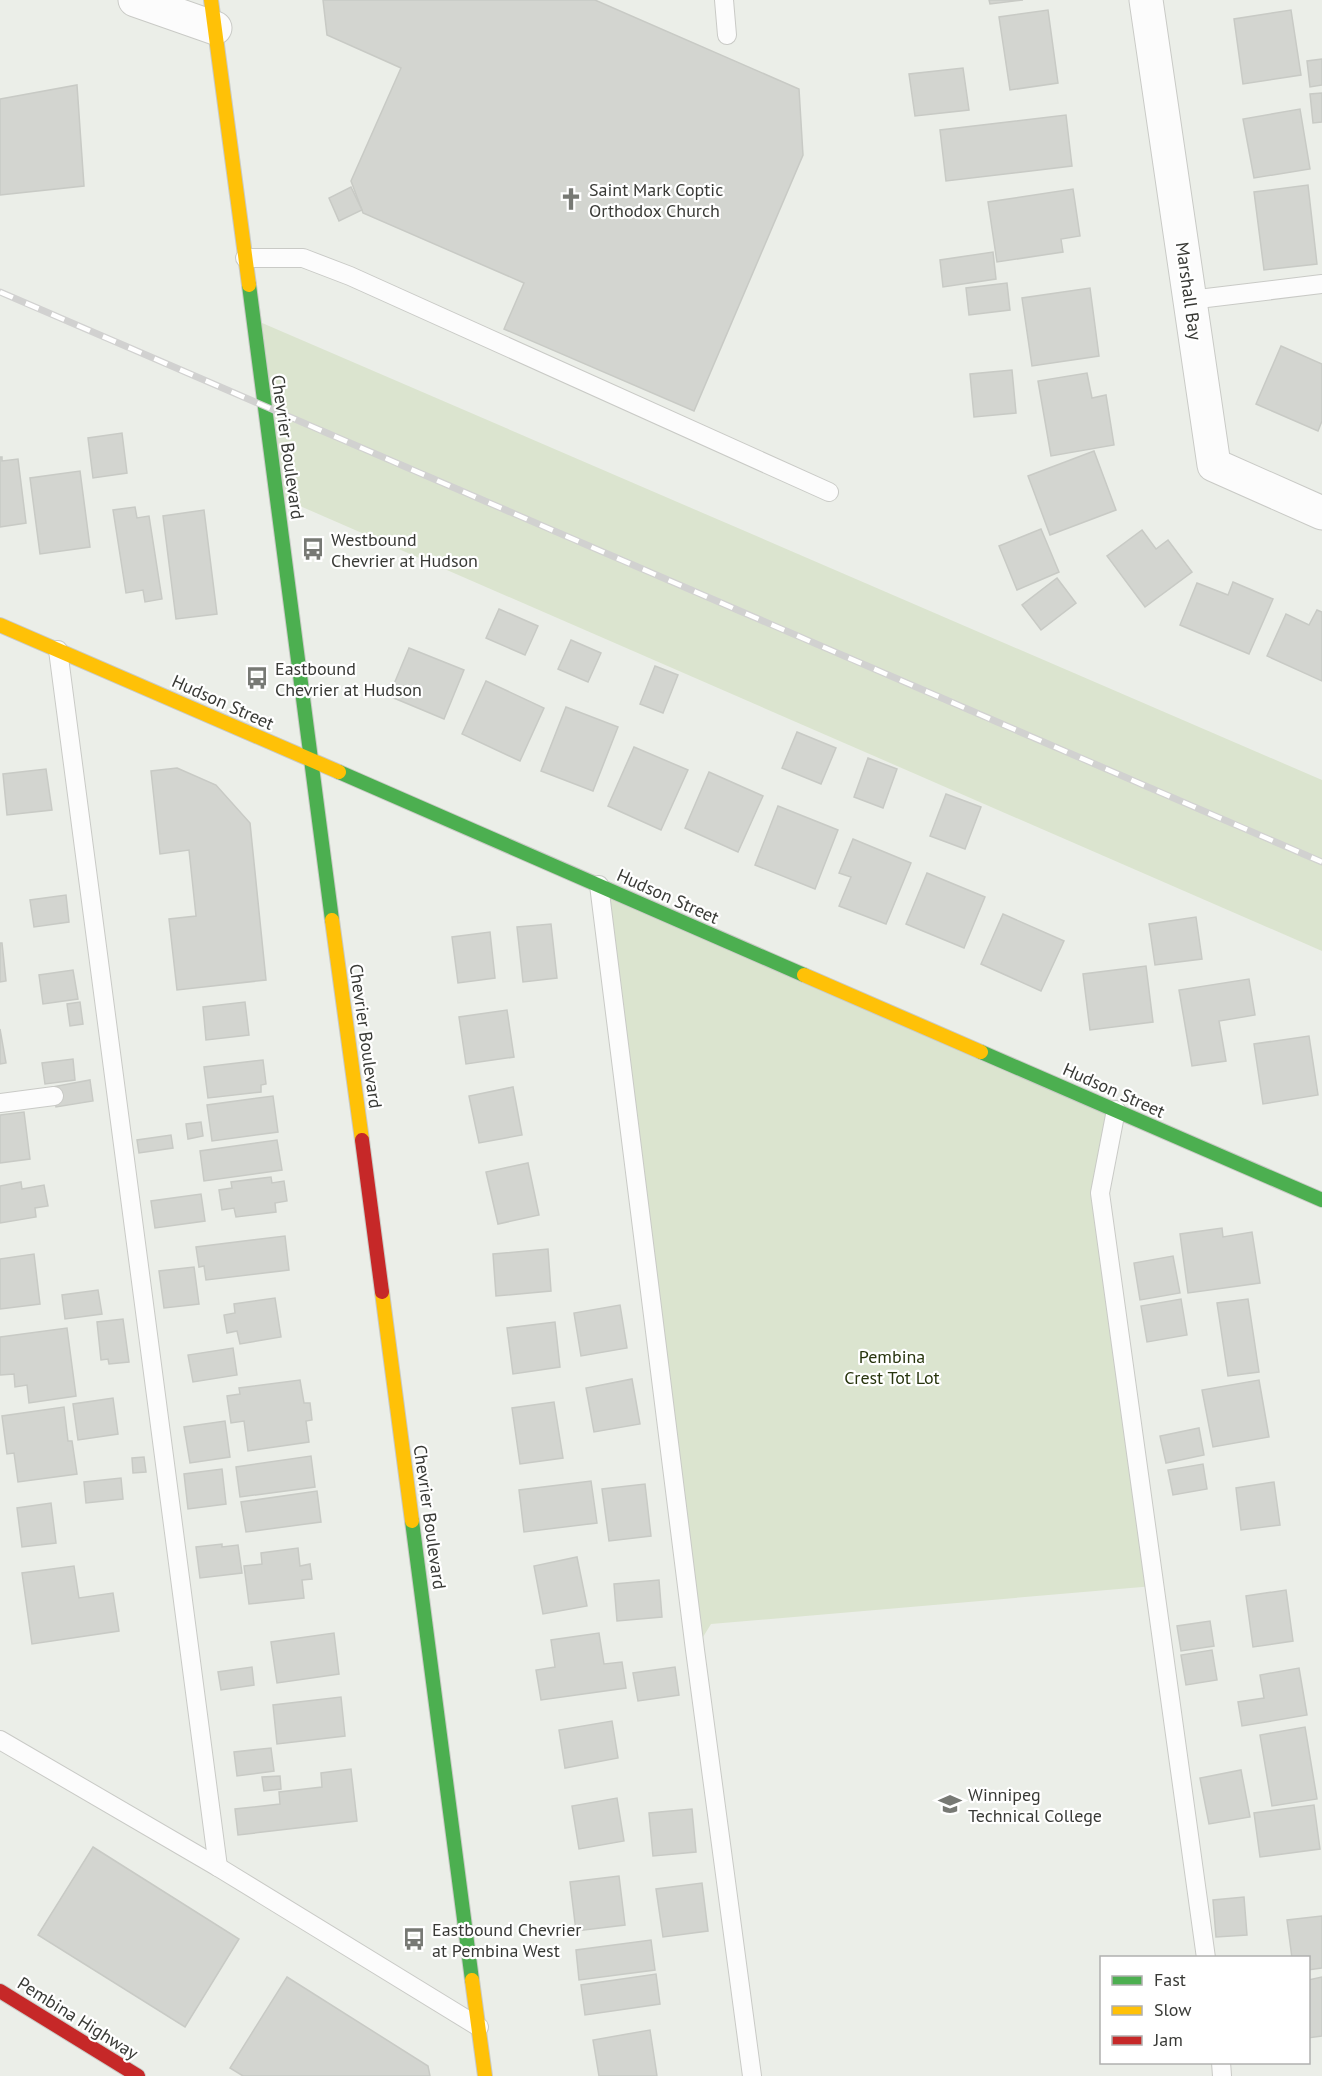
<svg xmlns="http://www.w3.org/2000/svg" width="1322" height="2076" font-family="'PT Sans',sans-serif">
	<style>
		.green { fill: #dbe4cf }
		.building { fill: #d3d5d0; stroke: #c8cac5; stroke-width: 1.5 }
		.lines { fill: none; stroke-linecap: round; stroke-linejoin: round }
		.lane-casing { stroke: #c9cac6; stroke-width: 20 }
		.street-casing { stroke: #c9cac6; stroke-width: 35 }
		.fast-casing { stroke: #c9cac6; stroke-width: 16 }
		.slow-casing { stroke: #c9cac6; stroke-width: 16 }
		.jam-casing { stroke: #c9cac6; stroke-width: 16 }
		.lane { stroke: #fcfcfc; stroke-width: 18 }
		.street { stroke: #fcfcfc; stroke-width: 33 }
		.fast { stroke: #4caf50; stroke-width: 14 }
		.slow { stroke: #ffc107; stroke-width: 14 }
		.jam { stroke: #c62828; stroke-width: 14 }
		.rail-casing { stroke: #d1d1d0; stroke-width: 7 }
		.rail { stroke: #fff; stroke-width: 4.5; stroke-dasharray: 14; stroke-linecap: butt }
		.labels { text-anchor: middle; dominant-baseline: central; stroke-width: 4.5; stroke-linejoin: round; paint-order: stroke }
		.poi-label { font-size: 18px; fill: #393a36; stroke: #fff; text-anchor: start }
		.street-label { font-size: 18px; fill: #393a36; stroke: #fff }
		.park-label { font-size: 18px; fill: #28350e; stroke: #fff }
	</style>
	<rect width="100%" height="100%" fill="#ebeee8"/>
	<!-- green -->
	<g class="green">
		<path d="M253,319L1322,780V951L277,496Z"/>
		<path d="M599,885L1116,1110L1100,1193L1154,1586L711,1624L695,1650Z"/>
	</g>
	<!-- building -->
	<g class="building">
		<path d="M323,0H595L799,89L803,155L694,411L504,329L524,283L363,213L351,181L401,68L327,35Z"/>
		<path d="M989,0H1023L990,4Z"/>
		<path d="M1048,10L1058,83L1010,90L999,17Z"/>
		<path d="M1291,10L1301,75L1243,84L1234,19Z"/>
		<path d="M1322,59V85L1310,87L1307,61Z"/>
		<path d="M963,68L969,110L915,116L909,74Z"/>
		<path d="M77,85L84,186L0,195V99Z"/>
		<path d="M1322,93V122L1313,123L1310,94Z"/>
		<path d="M1300,109L1310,169L1254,178L1243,119Z"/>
		<path d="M1066,115L1072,166L946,181L940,130Z"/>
		<path d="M1308,185L1317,264L1264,270L1254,192Z"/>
		<path d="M351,187L362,210L339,221L329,198Z"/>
		<path d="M1073,189L1080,236L1061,239L1063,252L997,262L988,202Z"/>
		<path d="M993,252L996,279L943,287L940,260Z"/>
		<path d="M1007,283L1010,310L969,315L966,288Z"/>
		<path d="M1090,288L1099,356L1032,366L1022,298Z"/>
		<path d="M1281,346L1322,364V421L1318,431L1256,404Z"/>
		<path d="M1012,370L1016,413L974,417L970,374Z"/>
		<path d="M1087,373L1092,398L1106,395L1114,445L1051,456L1038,381Z"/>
		<path d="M122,433L127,473L93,478L88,438Z"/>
		<path d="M1094,451L1116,510L1050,535L1028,476Z"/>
		<path d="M0,457H2V461L18,459L26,523L0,527Z"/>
		<path d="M80,471L90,547L40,554L30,478Z"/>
		<path d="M135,507L137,518L149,516L162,599L145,602L143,590L126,593L113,510Z"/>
		<path d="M204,510L217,614L176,619L163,516Z"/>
		<path d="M1041,529L1059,572L1017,590L999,546Z"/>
		<path d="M1142,530L1156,549L1168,540L1192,572L1145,607L1107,556Z"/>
		<path d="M1057,578L1076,603L1041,630L1022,605Z"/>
		<path d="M1233,582L1273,599L1249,654L1180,625L1197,583L1228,595Z"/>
		<path d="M499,609L538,626L525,655L486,638Z"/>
		<path d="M1317,610L1322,612V681L1267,656L1286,614L1309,625Z"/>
		<path d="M571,640L601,653L588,682L558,669Z"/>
		<path d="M409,648L464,670L444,719L389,696Z"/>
		<path d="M655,666L678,675L663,713L640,704Z"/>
		<path d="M486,681L544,708L520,761L462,734Z"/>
		<path d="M566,707L618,727L593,791L541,771Z"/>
		<path d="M797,732L836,748L821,784L782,768Z"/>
		<path d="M634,747L688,770L661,830L608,806Z"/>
		<path d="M868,758L897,769L883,808L854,797Z"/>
		<path d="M177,768L216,785L250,823L266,980L177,990L169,919L196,916L189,850L160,854L151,771Z"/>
		<path d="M46,769L52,810L7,815L3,774Z"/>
		<path d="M709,772L763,796L738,852L685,828Z"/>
		<path d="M946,794L981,807L965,849L930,836Z"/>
		<path d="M778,806L838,830L815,889L755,865Z"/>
		<path d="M853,839L911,863L886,924L839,906L851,877L839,873Z"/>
		<path d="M927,873L985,897L964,948L906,924Z"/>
		<path d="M66,895L69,922L34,927L30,900Z"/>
		<path d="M1003,914L1064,941L1041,991L981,964Z"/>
		<path d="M1196,917L1202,959L1155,965L1149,924Z"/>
		<path d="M551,924L557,978L523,982L517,927Z"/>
		<path d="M490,932L495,978L458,983L452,937Z"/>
		<path d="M0,943H2L6,981L0,982Z"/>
		<path d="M1146,966L1153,1022L1090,1030L1083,974Z"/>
		<path d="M73,970L78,999L43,1004L39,975Z"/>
		<path d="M1249,979L1255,1015L1219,1021L1226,1061L1192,1066L1179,990Z"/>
		<path d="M80,1002L83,1024L70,1026L67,1004Z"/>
		<path d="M245,1002L249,1035L206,1040L203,1007Z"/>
		<path d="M507,1010L514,1057L466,1064L459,1017Z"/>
		<path d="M0,1029L6,1063L0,1064Z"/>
		<path d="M1309,1036L1318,1095L1263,1104L1254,1044Z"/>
		<path d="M73,1059L75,1080L45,1084L42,1063Z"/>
		<path d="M263,1060L266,1084L261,1085V1092L208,1098L204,1067Z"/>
		<path d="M90,1080L93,1101L56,1107L52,1087Z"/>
		<path d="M513,1087L522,1135L479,1143L469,1096Z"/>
		<path d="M273,1096L278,1132L212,1141L207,1105Z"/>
		<path d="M24,1112L30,1159L0,1163V1115Z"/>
		<path d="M201,1122L203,1136L188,1139L186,1124Z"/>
		<path d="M171,1135L173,1148L139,1153L137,1140Z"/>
		<path d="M277,1140L282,1170L204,1181L200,1151Z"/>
		<path d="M528,1163L539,1215L498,1224L486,1172Z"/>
		<path d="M271,1177L272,1183L284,1181L287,1201L275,1203L276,1212L236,1217L234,1208L222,1210L219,1190L232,1188L231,1182Z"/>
		<path d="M21,1182L22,1189L44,1185L48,1206L35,1208L36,1217L0,1223V1186Z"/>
		<path d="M201,1194L205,1221L155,1228L151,1201Z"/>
		<path d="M1222,1228L1223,1237L1252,1232L1260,1283L1188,1293L1180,1234Z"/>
		<path d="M285,1236L289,1270L206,1280L204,1266L199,1267L196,1247Z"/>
		<path d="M548,1249L551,1291L496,1296L493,1254Z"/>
		<path d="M34,1254L40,1304L0,1309V1259Z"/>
		<path d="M1173,1256L1180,1293L1140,1300L1134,1263Z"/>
		<path d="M194,1267L199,1304L164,1308L159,1271Z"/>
		<path d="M98,1290L102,1314L65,1319L62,1295Z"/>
		<path d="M275,1298L281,1337L240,1344L237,1331L227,1333L224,1315L235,1313L234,1304Z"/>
		<path d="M1181,1299L1187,1335L1147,1342L1141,1306Z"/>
		<path d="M1248,1299L1259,1372L1228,1376L1217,1303Z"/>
		<path d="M620,1305L627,1348L581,1356L574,1313Z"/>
		<path d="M123,1319L129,1362L109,1364L108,1359L101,1360L97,1322Z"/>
		<path d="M555,1322L560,1367L513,1374L507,1328Z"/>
		<path d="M67,1328L76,1396L29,1403L27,1385L15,1387L14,1374L0,1375V1337Z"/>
		<path d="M233,1348L237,1375L193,1382L188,1355Z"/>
		<path d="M632,1379L640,1424L594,1432L586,1388Z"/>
		<path d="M300,1380L304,1403H310L312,1420L306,1421L309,1442L248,1451L244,1421L231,1423L227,1396L240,1394L239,1388Z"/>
		<path d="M1259,1380L1269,1437L1213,1447L1202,1390Z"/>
		<path d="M113,1398L118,1434L78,1440L73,1404Z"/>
		<path d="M554,1402L563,1458L520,1464L512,1408Z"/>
		<path d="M64,1407L68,1441H72L77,1474L18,1482L14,1453L7,1454L2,1416Z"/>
		<path d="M225,1421L230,1457L190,1463L184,1427Z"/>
		<path d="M1199,1428L1204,1455L1166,1463L1160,1436Z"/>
		<path d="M311,1456L315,1487L240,1497L236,1467Z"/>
		<path d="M144,1457L146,1472L133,1473L132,1458Z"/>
		<path d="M1203,1464L1207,1489L1173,1495L1168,1470Z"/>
		<path d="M222,1469L226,1504L188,1509L184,1474Z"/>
		<path d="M121,1478L123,1499L86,1503L84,1482Z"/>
		<path d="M591,1481L597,1523L524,1532L519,1490Z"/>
		<path d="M1274,1482L1280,1525L1241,1530L1236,1488Z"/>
		<path d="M645,1484L651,1536L609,1541L602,1489Z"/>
		<path d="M317,1491L321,1522L246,1532L241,1502Z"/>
		<path d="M51,1503L56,1543L22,1547L17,1508Z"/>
		<path d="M222,1544V1547L238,1545L242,1573L200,1578L196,1547Z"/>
		<path d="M298,1548L300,1566L310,1564L312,1579L302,1580L304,1598L249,1604L244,1566L262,1564L261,1553Z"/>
		<path d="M577,1557L587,1606L543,1614L534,1566Z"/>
		<path d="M74,1566L79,1598L113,1593L119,1631L32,1644L22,1573Z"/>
		<path d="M659,1580L662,1617L617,1621L614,1584Z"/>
		<path d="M1286,1590L1293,1641L1253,1647L1246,1596Z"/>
		<path d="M1210,1621L1214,1646L1181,1651L1177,1626Z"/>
		<path d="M334,1633L339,1674L277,1683L271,1642Z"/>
		<path d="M599,1633L604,1664L622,1662L626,1688L541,1700L536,1670L555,1667L551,1640Z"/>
		<path d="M1212,1650L1217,1680L1186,1685L1181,1655Z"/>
		<path d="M252,1667L254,1685L221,1690L218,1672Z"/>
		<path d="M675,1667L679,1695L638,1701L633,1673Z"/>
		<path d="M1299,1668L1307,1715L1242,1726L1238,1702L1264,1698L1260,1675Z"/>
		<path d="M341,1697L345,1736L277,1744L273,1705Z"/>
		<path d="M612,1721L618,1758L565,1768L559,1730Z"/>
		<path d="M1305,1727L1317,1799L1272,1806L1260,1735Z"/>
		<path d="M271,1748L274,1771L237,1776L234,1752Z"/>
		<path d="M351,1769L357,1821L238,1835L235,1809L280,1804L279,1792L322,1787L321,1773Z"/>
		<path d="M1241,1770L1250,1817L1209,1824L1200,1778Z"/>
		<path d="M280,1776L281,1789L264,1791L262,1777Z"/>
		<path d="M617,1798L624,1841L579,1849L572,1806Z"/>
		<path d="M1314,1805L1320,1849L1260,1857L1254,1813Z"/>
		<path d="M692,1809L696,1852L653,1856L649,1813Z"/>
		<path d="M93,1847L239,1939L185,2027L38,1935Z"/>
		<path d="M619,1876L625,1925L576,1931L570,1882Z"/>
		<path d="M702,1883L708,1931L663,1937L656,1889Z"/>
		<path d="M1244,1897L1247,1935L1216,1937L1213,1900Z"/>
		<path d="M1322,1916V1968L1308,1970V1958H1292L1287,1920Z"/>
		<path d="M651,1940L655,1970L579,1980L576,1950Z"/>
		<path d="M656,1974L660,2004L585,2015L581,1985Z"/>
		<path d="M287,1977L428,2066L430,2076H243L230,2068Z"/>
		<path d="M1322,1977V2036L1308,2038V1980Z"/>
		<path d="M650,2030L657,2076H599L593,2040Z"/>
	</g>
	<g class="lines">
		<!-- lane casing -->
		<g class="lane-casing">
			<g id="lane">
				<path d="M724,0L727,35"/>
				<path d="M245,258H303L350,276L829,492"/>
				<path d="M1190,300L1322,284"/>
				<path d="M58,650L218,1867"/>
				<path d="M599,885L695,1650L752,2076"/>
				<path d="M0,1103L54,1096"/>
				<path d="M1116,1110L1100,1193L1206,1958"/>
				<path d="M0,1740L218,1867L479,2027"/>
				<path d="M1221,2062L1222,2076"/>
			</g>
		</g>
		<!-- street casing -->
		<g class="street-casing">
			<g id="street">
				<path d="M135,0L215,28"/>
				<path d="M1146,0L1214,465L1322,513"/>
			</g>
		</g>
		<!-- fast casing -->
		<g class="fast-casing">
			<g id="fast">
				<path d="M249,285L332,920"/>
				<path d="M339,772L804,975"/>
				<path d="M981,1052L1322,1200"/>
				<path d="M412,1521L472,1980"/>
			</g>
		</g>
		<!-- slow casing -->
		<g class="slow-casing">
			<g id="slow">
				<path d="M211,0L249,285"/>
				<path d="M0,625L339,772"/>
				<path d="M332,920L362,1140"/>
				<path d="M804,975L981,1052"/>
				<path d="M382,1292L412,1521"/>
				<path d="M472,1980L485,2076"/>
			</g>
		</g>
		<!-- jam casing -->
		<g class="jam-casing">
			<g id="jam">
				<path d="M362,1140L382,1292"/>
				<path d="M0,1991L138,2076"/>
			</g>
		</g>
		<!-- lane -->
		<use href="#lane" class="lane"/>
		<!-- street -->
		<use href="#street" class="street"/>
		<!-- fast -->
		<use href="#fast" class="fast"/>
		<!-- slow -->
		<use href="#slow" class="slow"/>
		<!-- jam -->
		<use href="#jam" class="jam"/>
		<!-- rail casing -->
		<g class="rail-casing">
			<path id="rail" d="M0,292L1322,862"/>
		</g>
		<!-- rail -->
		<use href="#rail" class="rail"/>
	</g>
	<!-- icons -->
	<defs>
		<g id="church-bare" transform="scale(1.8)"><path d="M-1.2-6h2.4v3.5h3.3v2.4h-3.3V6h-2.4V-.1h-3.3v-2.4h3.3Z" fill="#777974" stroke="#fff" stroke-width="2.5" paint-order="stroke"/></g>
		<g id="bus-bare" transform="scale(1.8)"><path d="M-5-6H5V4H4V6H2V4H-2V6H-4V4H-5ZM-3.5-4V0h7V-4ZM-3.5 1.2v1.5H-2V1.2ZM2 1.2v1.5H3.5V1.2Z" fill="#777974" stroke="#fff" stroke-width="2.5" paint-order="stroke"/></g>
		<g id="university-bare" transform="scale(1.8)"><path d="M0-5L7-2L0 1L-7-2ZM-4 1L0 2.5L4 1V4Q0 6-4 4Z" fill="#777974" stroke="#fff" stroke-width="2.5" paint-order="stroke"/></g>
	</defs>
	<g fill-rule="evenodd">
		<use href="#church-bare" x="571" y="199"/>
		<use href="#bus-bare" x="313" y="549"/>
		<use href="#bus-bare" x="257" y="678"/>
		<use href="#university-bare" x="950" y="1804"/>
		<use href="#bus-bare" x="414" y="1939"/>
	</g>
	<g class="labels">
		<!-- poi labels -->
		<g class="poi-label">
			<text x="589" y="189">Saint Mark Coptic<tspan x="589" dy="21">Orthodox Church</tspan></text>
			<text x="331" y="539">Westbound<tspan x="331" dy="21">Chevrier at Hudson</tspan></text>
			<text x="275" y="668">Eastbound<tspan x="275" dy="21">Chevrier at Hudson</tspan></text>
			<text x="968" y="1794">Winnipeg<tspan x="968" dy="21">Technical College</tspan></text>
			<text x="432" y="1929">Eastbound Chevrier<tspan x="432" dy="21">at Pembina West</tspan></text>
		</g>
		<!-- street labels -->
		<g class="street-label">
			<text transform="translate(1189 291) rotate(82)">Marshall Bay</text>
			<text transform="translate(288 447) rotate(82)">Chevrier Boulevard</text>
			<text transform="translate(223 702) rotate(24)">Hudson Street</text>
			<text transform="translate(668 896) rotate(24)">Hudson Street</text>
			<text transform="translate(366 1036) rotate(82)">Chevrier Boulevard</text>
			<text transform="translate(1114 1090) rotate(24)">Hudson Street</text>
			<text transform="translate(430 1517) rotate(82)">Chevrier Boulevard</text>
			<text transform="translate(78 2018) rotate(32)">Pembina Highway</text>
		</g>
		<!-- park labels -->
		<g class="park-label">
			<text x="892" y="1356">Pembina<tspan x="892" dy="21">Crest Tot Lot</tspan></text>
		</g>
	</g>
	<!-- legend -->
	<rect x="1100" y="1956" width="210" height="108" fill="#ffffff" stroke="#b0b0af" stroke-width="1.5"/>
	<rect x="1112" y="1976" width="30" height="9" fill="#4caf50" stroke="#b0b0af" stroke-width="1.5"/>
	<text x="1154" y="1986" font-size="18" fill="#393a36">Fast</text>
	<rect x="1112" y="2006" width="30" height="9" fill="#ffc107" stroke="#b0b0af" stroke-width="1.5"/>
	<text x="1154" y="2016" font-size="18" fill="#393a36">Slow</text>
	<rect x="1112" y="2036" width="30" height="9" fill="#c62828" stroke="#b0b0af" stroke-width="1.5"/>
	<text x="1154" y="2046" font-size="18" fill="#393a36">Jam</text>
</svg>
